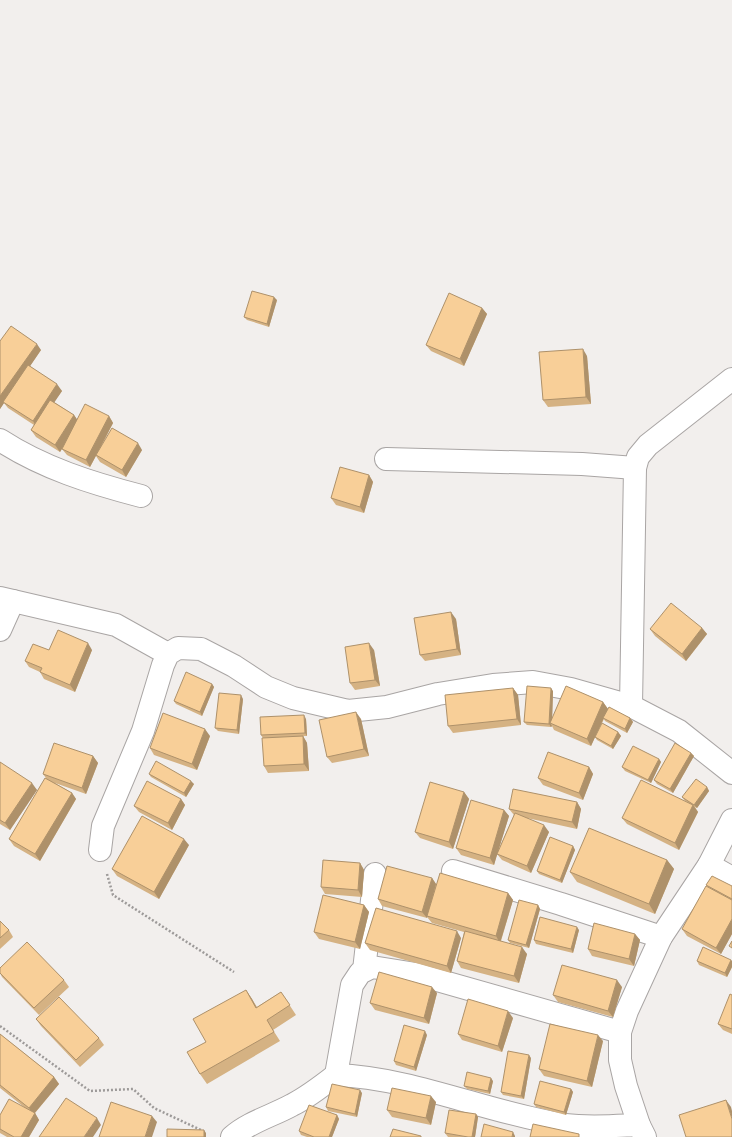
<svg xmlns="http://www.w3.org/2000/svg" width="732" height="1137" font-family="Spectral,serif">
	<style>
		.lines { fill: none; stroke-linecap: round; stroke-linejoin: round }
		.street-casing { stroke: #a9a5a4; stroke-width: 24 }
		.path { stroke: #9d9a99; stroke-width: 2.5; stroke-dasharray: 2 2; stroke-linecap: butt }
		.street { stroke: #fff; stroke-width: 22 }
		.wall { fill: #d5b283 }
		.shaded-wall { fill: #ae916a }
		.building { fill: #f8cf98; stroke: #ae916a }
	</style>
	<rect width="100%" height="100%" fill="#f2efed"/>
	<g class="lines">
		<!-- street casing -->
		<g class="street-casing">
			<g id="street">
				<path d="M0,440C43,468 91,483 141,496"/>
				<path d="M386,459L582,464L635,468"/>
				<path d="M0,598L116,625L168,654"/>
				<path d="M0,630L13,601"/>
				<path d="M631,706L635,468L638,457L648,445L732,379"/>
				<path d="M100,850L103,826L143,731L163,665L168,654L178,648L201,649L234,666L266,687L293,698L348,711L387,707L438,694L493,685L533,682L571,689L631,706L679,731L732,773"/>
				<path d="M709,865L732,878"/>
				<path d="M453,871L561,904L661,937"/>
				<path d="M364,970L375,874"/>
				<path d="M336,1075L352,985L360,973L372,967L416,974L620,1032"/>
				<path d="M232,1137C249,1122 272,1116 292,1105C308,1097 322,1086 336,1075C414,1078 488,1113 565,1125C589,1128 614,1126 639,1125"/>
				<path d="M645,1137L639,1125L626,1086L620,1060V1032L627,1011L661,937L709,865L732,820"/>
			</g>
		</g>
		<!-- path -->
		<g class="path">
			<path d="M107,874L113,895L234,972"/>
			<path d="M0,1026L90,1091L133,1089L154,1108L203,1131"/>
		</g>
		<!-- street -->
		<use href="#street" class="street"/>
	</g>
	<!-- wall -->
	<g class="wall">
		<path d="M277,300L269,327L247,320L244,317Z"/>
		<path d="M482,308L487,314L464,366L431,351L426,345Z"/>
		<path d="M0,341L41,350L30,366L62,391L54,402L74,415L77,420L109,416L113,423L102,445L142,450L126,477L100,462L96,456L90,467L67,455L62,449L65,444L60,452L36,437L31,430L34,425L8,408L4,403L0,409Z"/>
		<path d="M587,356L591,404L548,407L543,400Z"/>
		<path d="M369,475L373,482L364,513L336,505L331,498Z"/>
		<path d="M456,619L461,655L425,661L420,655Z"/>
		<path d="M702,628L707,634L686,661L655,636L650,629Z"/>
		<path d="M49,650H92L75,692L44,679L40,672L29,667L25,661Z"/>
		<path d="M374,650L380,686L355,690L350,683Z"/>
		<path d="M212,684L214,687L202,716L176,704L174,701Z"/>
		<path d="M513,688L518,695L521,725L453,733L448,726Z"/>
		<path d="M553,691L552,718L603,702L608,709L630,718L633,722L627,733L605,721L604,719L599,729L618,732L621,736L613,749L597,740L595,737L591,746L554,730L552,726L551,727L527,725L524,722Z"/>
		<path d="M243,699L239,734L218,731L215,728Z"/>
		<path d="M306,719L307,736H303L307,743L309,771L268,773L264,766L263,738L261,735Z"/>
		<path d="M361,719L369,756L332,763L327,757Z"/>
		<path d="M210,736L197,770L154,755L150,748Z"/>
		<path d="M691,753L694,756L673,793L657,784L654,780Z"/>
		<path d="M93,756L98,763L86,794L55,783L72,793L76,799L40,861L14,846L9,839L46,778L43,774Z"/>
		<path d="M659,759L661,762L651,783L625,771L622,767Z"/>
		<path d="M0,762L37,790L10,830L0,824Z"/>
		<path d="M589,767L593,774L583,800L543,785L538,778Z"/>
		<path d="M149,774L194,784L186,797L151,777Z"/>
		<path d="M707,787L709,791L697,808L695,807L698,812L679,850L627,824L622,818L687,802L685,801L682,797Z"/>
		<path d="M464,792L469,799L453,849L420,838L415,832Z"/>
		<path d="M181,799L185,805L172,830L139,812L134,806Z"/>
		<path d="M577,802L581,809L577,829L527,818L549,832L531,873L502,860L497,854L494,865L461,855L456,848L504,810L509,816L498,851L514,815L509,809Z"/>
		<path d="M189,845L159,899L117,876L112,869Z"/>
		<path d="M573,846L575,850L562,883L539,874L537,871Z"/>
		<path d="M667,860L674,869L655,914L577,882L570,872Z"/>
		<path d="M360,863L364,870L362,897L325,894L321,887Z"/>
		<path d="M432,878L436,884L508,893L513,900L501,941L527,954L519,983L461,968L457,961L464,932L432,923L427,917V918L382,906L378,899Z"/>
		<path d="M706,885L732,886V934L721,954L687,936L682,929L708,887Z"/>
		<path d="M364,905L369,912L360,949L319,939L314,932Z"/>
		<path d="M538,905L540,909L529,948L510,943L508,940Z"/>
		<path d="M0,921L9,930L13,937L0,949Z"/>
		<path d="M579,930L573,953L536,944L534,940Z"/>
		<path d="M635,934L640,940L634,966L592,956L588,949Z"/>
		<path d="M461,938L451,973L370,950L365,943Z"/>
		<path d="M697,961H732V967L727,977L699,965Z"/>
		<path d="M0,973L64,980L69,987L39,1015L2,977Z"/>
		<path d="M622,987L613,1017L558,1002L553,995Z"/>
		<path d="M246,990L252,999L257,1007L281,992L296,1015L273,1030L280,1041L207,1084L200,1074L206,1042Z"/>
		<path d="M437,993L429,1024L375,1010L370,1003Z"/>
		<path d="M732,995V1034L723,1030L718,1024Z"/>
		<path d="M513,1018L502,1052L462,1040L458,1034Z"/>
		<path d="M36,1019L99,1038L104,1045L80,1067L41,1026Z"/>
		<path d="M0,1034L54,1077L59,1084L35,1113L39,1120L29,1137H7L0,1133V1115L24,1107L0,1088Z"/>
		<path d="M427,1035L416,1071L396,1065L394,1061Z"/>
		<path d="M603,1041L592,1087L544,1076L539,1069Z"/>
		<path d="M531,1058L524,1099L503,1095L501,1092Z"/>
		<path d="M493,1081L490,1094L467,1089L464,1086Z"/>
		<path d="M571,1089L573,1092L566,1115L536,1107L534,1104Z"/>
		<path d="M362,1093L357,1117L328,1111L326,1107Z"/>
		<path d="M436,1102L431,1125L392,1117L387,1110Z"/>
		<path d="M476,1114L478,1117L475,1137H448L445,1133Z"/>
		<path d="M337,1115L339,1119L332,1137H307L301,1135L299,1131Z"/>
	</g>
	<!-- shaded-wall -->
	<g class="shaded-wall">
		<path d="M274,297L277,300L269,327L267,324Z"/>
		<path d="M482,308L487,314L464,366L460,359Z"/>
		<path d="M37,344L41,350L5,403L3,402L4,403L0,409V396Z"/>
		<path d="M583,349L587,356L591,404L586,397Z"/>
		<path d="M57,384L62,391L37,428L33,421Z"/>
		<path d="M74,415L79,422L60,452L55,445Z"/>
		<path d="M109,416L113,423L90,467L86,460Z"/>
		<path d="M138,443L142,450L126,477L122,470Z"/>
		<path d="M369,475L373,482L364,513L360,507Z"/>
		<path d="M451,612L456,619L461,655L457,649Z"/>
		<path d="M702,628L707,634L686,661L682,654Z"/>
		<path d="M88,643L92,650L75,692L70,685Z"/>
		<path d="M369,643L374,650L380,686L375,680Z"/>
		<path d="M212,684L214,687L202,716L200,712Z"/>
		<path d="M513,688L518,695L521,725L517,719Z"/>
		<path d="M551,688L553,691L552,724L550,723L552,726L551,727L549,724Z"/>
		<path d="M241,695L243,699L239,734L237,730Z"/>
		<path d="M603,702L608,709L591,746L587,739Z"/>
		<path d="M356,712L361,719L369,756L364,749Z"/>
		<path d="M304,715L306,719L307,736L305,733Z"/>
		<path d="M630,718L633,722L627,733L625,729Z"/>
		<path d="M205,729L210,736L197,770L192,764Z"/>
		<path d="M618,732L621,736L613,749L611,746Z"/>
		<path d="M303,736L307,743L309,771L304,764Z"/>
		<path d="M691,753L694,756L673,793L670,789Z"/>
		<path d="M93,756L98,763L86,794L82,788Z"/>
		<path d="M659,759L661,762L651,783L648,780Z"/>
		<path d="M589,767L593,774L583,800L579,793Z"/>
		<path d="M191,781L194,784L186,797L184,793Z"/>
		<path d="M32,783L37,790L10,830L5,823Z"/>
		<path d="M707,787L709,791L697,808L694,805Z"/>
		<path d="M464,792L469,799L453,849L449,842Z"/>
		<path d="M72,793L76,799L40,861L35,854Z"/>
		<path d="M181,799L185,805L172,830L168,823Z"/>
		<path d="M577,802L581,809L577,829L572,822Z"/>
		<path d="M693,805L698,812L679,850L675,843Z"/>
		<path d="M504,810L509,816L494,865L490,858Z"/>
		<path d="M544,825L549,832L531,873L527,866Z"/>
		<path d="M184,839L189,845L159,899L154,892Z"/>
		<path d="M573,846L575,850L562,883L560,880Z"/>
		<path d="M667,860L674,869L655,914L649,904Z"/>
		<path d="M360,863L364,870L362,897L358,890Z"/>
		<path d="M432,878L436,884L427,918L422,912Z"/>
		<path d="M508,893L513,900L500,943L496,936Z"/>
		<path d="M364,905L369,912L360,949L355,942Z"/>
		<path d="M538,905L540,909L529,948L526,945Z"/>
		<path d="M732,919V934L721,954L716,948Z"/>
		<path d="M577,927L579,930L573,953L571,949Z"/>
		<path d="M457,931L461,938L451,973L447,966Z"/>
		<path d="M635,934L640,940L634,966L629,959Z"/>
		<path d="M522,947L527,954L519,983L514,976Z"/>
		<path d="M731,960L732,961V967L727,977L725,973Z"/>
		<path d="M617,980L622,987L613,1017L608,1011Z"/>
		<path d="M432,987L437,993L429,1024L424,1018Z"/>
		<path d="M246,990L252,999L262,1018L256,1008Z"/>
		<path d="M508,1011L513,1018L502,1052L498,1046Z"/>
		<path d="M425,1031L427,1035L416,1071L414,1067Z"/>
		<path d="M598,1035L603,1041L592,1087L587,1081Z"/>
		<path d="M529,1055L531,1058L524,1099L521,1096Z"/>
		<path d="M54,1077L59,1084L33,1115L29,1108Z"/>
		<path d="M491,1078L493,1081L490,1094L488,1091Z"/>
		<path d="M571,1089L573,1092L566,1115L564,1112Z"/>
		<path d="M360,1090L362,1093L357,1117L355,1114Z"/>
		<path d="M431,1096L436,1102L431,1125L426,1118Z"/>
		<path d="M726,1100L731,1107L732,1111V1119Z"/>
		<path d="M35,1113L39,1120L29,1137H21Z"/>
		<path d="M476,1114L478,1117L475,1137H472Z"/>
		<path d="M337,1115L339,1119L332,1137H329Z"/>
		<path d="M152,1116L157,1122L152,1137H145Z"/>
		<path d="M97,1118L101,1125L93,1137H84Z"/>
		<path d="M204,1130L206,1133V1137H204Z"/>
		<path d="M513,1132L515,1136V1137H512Z"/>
	</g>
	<!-- building -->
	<g class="building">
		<path d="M252,291L274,297L267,324L244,317Z"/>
		<path d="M449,293L482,308L460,359L426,345Z"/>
		<path d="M11,326L37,344L0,396V341Z"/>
		<path d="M583,349L586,397L543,400L539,352Z"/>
		<path d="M28,365L57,384L33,421L3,402Z"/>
		<path d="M50,400L74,415L55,445L31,430Z"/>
		<path d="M85,404L109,416L86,460L62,449Z"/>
		<path d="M112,428L138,443L122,470L96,455Z"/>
		<path d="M340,467L369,475L360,507L331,498Z"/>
		<path d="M671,603L702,628L682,654L650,629Z"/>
		<path d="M451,612L457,649L420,655L414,618Z"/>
		<path d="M58,630L88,643L70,685L40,672L42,668L25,661L33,644L49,650Z"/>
		<path d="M369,643L375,680L350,683L345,647Z"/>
		<path d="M186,672L212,684L200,712L174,701Z"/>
		<path d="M527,686L551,688L549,724L524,722Z"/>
		<path d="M566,686L603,702L587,739L550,723Z"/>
		<path d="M513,688L517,719L448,726L445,695Z"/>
		<path d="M219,693L241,695L237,730L215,728Z"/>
		<path d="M609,707L630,718L625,729L603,718Z"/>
		<path d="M356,712L364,749L327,757L319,720Z"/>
		<path d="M163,713L205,729L192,764L150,748Z"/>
		<path d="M304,715L305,733L261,735L260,717Z"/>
		<path d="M602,723L618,732L611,746L595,737Z"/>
		<path d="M303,736L304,764L264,766L262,738Z"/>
		<path d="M54,743L93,756L82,788L43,774Z"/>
		<path d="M675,743L691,753L670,789L654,780Z"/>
		<path d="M633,746L659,759L648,780L622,767Z"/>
		<path d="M548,752L589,767L579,793L538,778Z"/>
		<path d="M156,761L191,781L184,793L149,774Z"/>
		<path d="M0,762L32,783L5,823L0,820Z"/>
		<path d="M45,778L72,793L35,854L9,839Z"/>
		<path d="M696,779L707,787L694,805L682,797Z"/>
		<path d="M641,780L693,805L675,843L622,818Z"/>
		<path d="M147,781L181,799L168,823L134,806Z"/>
		<path d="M430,782L464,792L449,842L415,832Z"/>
		<path d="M513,789L577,802L572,822L509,809Z"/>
		<path d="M471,800L504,810L490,858L456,848Z"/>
		<path d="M515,813L544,825L527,866L497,854Z"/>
		<path d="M142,816L184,839L154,892L112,869Z"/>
		<path d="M589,828L667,860L649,904L570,872Z"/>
		<path d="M550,837L573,846L560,880L537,871Z"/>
		<path d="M323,860L360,863L358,890L321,887Z"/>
		<path d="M387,866L432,878L422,912L378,899Z"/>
		<path d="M440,873L508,893L496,936L427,916Z"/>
		<path d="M712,876L732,886V899L706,885Z"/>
		<path d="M706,886L732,900V919L716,948L682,929Z"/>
		<path d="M323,895L364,905L355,942L314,932Z"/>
		<path d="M519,900L538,905L526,945L508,940Z"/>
		<path d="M376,908L457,931L447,966L365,943Z"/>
		<path d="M540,917L577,927L571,949L534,940Z"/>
		<path d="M0,921L9,930L0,938Z"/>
		<path d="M594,923L635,934L629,959L588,949Z"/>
		<path d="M465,931L522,947L514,976L457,961Z"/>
		<path d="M732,941V948L729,946Z"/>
		<path d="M27,942L64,980L34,1008L0,973V968Z"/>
		<path d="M703,947L731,960L725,973L697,961Z"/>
		<path d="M562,965L617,980L608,1011L553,995Z"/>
		<path d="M379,972L432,987L424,1018L370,1003Z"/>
		<path d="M246,990L256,1008L281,992L290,1005L267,1020L274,1032L200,1074L187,1052L206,1042L193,1019Z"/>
		<path d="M730,994L732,995V1029L718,1024Z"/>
		<path d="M59,997L99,1038L76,1060L36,1019Z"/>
		<path d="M468,999L508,1011L498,1046L458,1034Z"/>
		<path d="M550,1024L598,1035L587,1081L539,1069Z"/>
		<path d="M404,1025L425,1031L414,1067L394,1061Z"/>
		<path d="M0,1034L54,1077L29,1108L0,1085Z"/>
		<path d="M508,1051L529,1055L521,1096L501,1092Z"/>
		<path d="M467,1072L491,1078L488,1091L464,1086Z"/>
		<path d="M540,1081L571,1089L564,1112L534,1104Z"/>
		<path d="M332,1084L360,1090L355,1114L326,1107Z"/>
		<path d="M392,1088L431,1096L426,1118L387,1110Z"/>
		<path d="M66,1098L97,1118L84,1137H39Z"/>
		<path d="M9,1099L35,1113L21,1137H14L0,1129V1115Z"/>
		<path d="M726,1100L732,1119V1137H686L679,1115Z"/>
		<path d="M111,1102L152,1116L145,1137H99Z"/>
		<path d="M309,1105L337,1115L329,1137H314L299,1131Z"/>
		<path d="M449,1110L476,1114L472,1137H468L445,1133Z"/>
		<path d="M484,1124L513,1132L512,1137H481Z"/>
		<path d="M533,1124L579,1134V1137H530Z"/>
		<path d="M167,1129L204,1130V1137H167Z"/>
		<path d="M393,1129L421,1136V1137H390Z"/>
	</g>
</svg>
